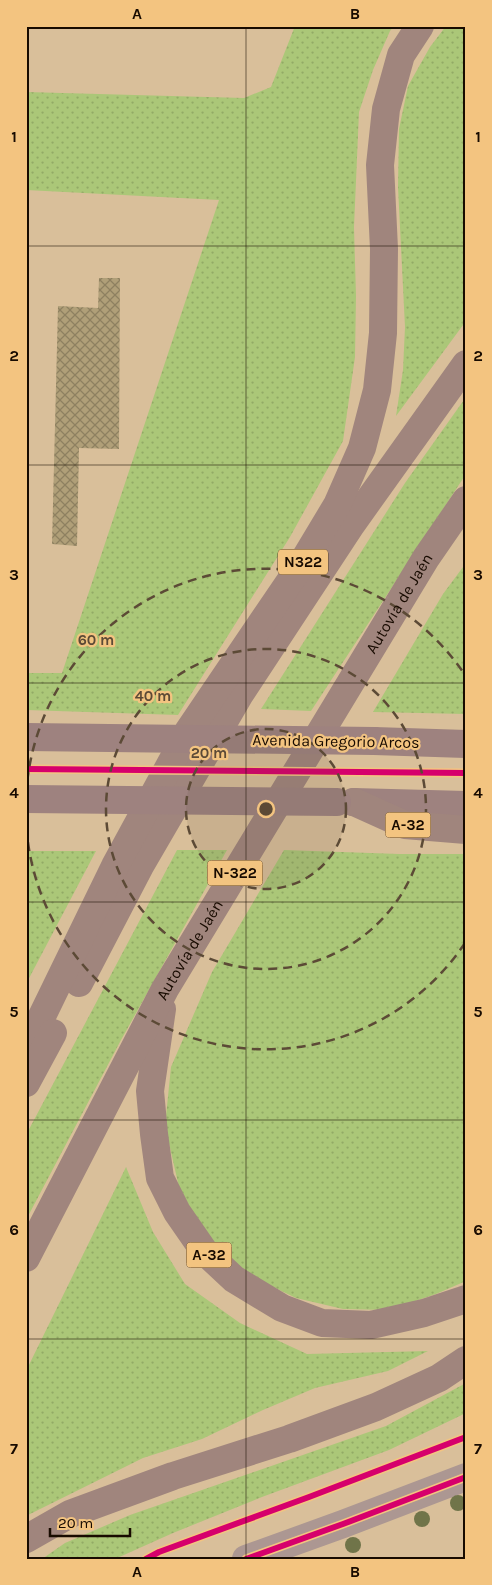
<svg xmlns="http://www.w3.org/2000/svg" width="492" height="1585" font-family="Karla,sans-serif">
	<style>
		.grass { fill: url(#grass-dots) }
		.building { fill: url(#building-cross-hatch) }
		.lines { fill: none; stroke-linecap: round; stroke-linejoin: round }
		.minor { stroke: #ac9792; stroke-width: 28 }
		.major { stroke: #9e827f; stroke-width: 28 }
		.highway { stroke: #a0857d; stroke-width: 28 }
		.major-bridge { stroke: #9e827f; stroke-width: 28 }
		.cycleway-casing { stroke: #f3c480; stroke-width: 9 }
		.cycleway { stroke: #d6006c; stroke-width: 6 }
		.tree { fill: #707449 }
		.grid { fill: none; stroke: #180b00; stroke-width: 1; stroke-opacity: 0.55 }
		.ring { fill: none; stroke: #5c4a36; stroke-width: 2.5; stroke-dasharray: 9 6 }
		.labels { text-anchor: middle; dominant-baseline: central; stroke-width: 4.5; stroke-linejoin: round; paint-order: stroke }
		.shield { fill: #f3c480; stroke: #5a4226; stroke-width: 1 }
		.shield-label { font-size: 15px; font-weight: bold; fill: #180b00 }
		.street-label { font-size: 16px; fill: #180b00; stroke: #f3c480 }
		.centre { fill: #5c4a36; stroke: #f3c480; stroke-width: 2.5 }
		.ring-label { font-size: 15px; text-anchor: middle; font-weight: bold; fill: #5c4a36; stroke: #f3c480; stroke-width: 4.5; stroke-linejoin: round; paint-order: stroke }
		.neatline { fill: none; stroke: #180b00; stroke-width: 2 }
		.grid-label { font-size: 16px; text-anchor: middle; font-weight: bold; fill: #180b00 }
	</style>
	<defs>
		<pattern id="grass-dots" width="8" height="8" patternUnits="userSpaceOnUse" patternTransform="scale(1.25)"><rect width="8" height="8" fill="#abc778"/><path d="M2 2h.1M6 6h.1" fill="none" stroke="#92aa66" stroke-width="1.8" stroke-linecap="round"/></pattern>
		<pattern id="building-cross-hatch" width="8" height="8" patternUnits="userSpaceOnUse" patternTransform="scale(1.25)"><rect width="8" height="8" fill="#b09f78"/><path d="M0 0l8 8M0 8l8-8" fill="none" stroke="#8e8060"/></pattern>
	</defs>
	<rect width="100%" height="100%" fill="#d9bf9a"/>
	<!-- grass -->
	<g class="grass">
		<path d="M295,26H394L390,31L373,70L359,112L354,227L356,296L355,357L343,441L290,537L178,715L26,710V673H62L219,200L26,190V92L244,98L271,87Z"/>
		<path d="M446,26H466V321L396,416L403,370L405,327L398,187L399,129L408,86L430,47Z"/>
		<path d="M466,397V474L311,711L261,709L405,483Z"/>
		<path d="M466,563V714L373,712L443,594Z"/>
		<path d="M177,850H227L121,1040L26,1220V1135Z"/>
		<path d="M284,850L399,854H466V1281L436,1294L389,1310L343,1309L296,1298L244,1273L203,1231L179,1187L165,1126L171,1067L212,972Z"/>
		<path d="M26,851H96L26,984Z"/>
		<path d="M126,1167L153,1232L185,1284L240,1323L307,1354L428,1351L388,1371L315,1388L263,1410L202,1439L143,1458L26,1516V1371Z"/>
		<path d="M466,1383V1413L389,1450L262,1497L173,1533L115,1559H42L65,1543L130,1515L386,1426Z"/>
	</g>
	<!-- building -->
	<path class="building" d="M99,278H120L119,449L79,448L77,546L52,544L58,306L98,308Z"/>
	<g class="lines">
		<!-- minor -->
		<path class="minor" d="M246,1559L343,1524L466,1477"/>
		<!-- major -->
		<g class="major">
			<path d="M374,741L466,744"/>
			<path d="M353,802L466,805"/>
		</g>
		<!-- highway -->
		<g class="highway">
			<path d="M354,802L405,825L466,830"/>
			<path d="M79,983L140,866L240,694L351,525L466,364"/>
			<path d="M162,1009L150,1091L154,1134L160,1178L177,1212L204,1251L234,1279L282,1308L322,1323L371,1325L424,1313L466,1299"/>
			<path d="M26,1049L115,866L189,730L301,565L337,505L362,448L377,390L383,333L384,249L380,165L386,109L401,55L420,26"/>
			<path d="M26,1083L53,1033"/>
			<path id="s1" d="M26,1258L165,989L426,558L466,500"/>
			<path d="M26,1539L70,1514L173,1476L289,1439L376,1407L439,1378L466,1360"/>
		</g>
		<!-- major-bridge -->
		<g class="major-bridge">
			<path d="M26,737L374,741"/>
			<path d="M26,799L337,802"/>
		</g>
		<!-- cycleway casing -->
		<g class="cycleway-casing">
			<g id="cycleway">
				<path d="M26,769L466,773"/>
				<path d="M146,1559L159,1552L309,1497L466,1437"/>
				<path d="M246,1559L343,1524L466,1477"/>
			</g>
		</g>
		<!-- cycleway -->
		<use href="#cycleway" class="cycleway"/>
	</g>
	<!-- trees -->
	<g class="tree">
		<circle cx="458" cy="1503" r="8"/>
		<circle cx="422" cy="1519" r="8"/>
		<circle cx="353" cy="1545" r="8"/>
	</g>
	<!-- grid -->
	<path class="grid" d="M246,26V1559M26,246H466M26,465H466M26,683H466M26,902H466M26,1120H466M26,1339H466"/>
	<!-- distance rings -->
	<circle cx="266" cy="809" r="80" fill="#5c4a36" fill-opacity=".12"/>
	<g class="ring">
		<circle cx="266" cy="809" r="80"/>
		<circle cx="266" cy="809" r="160"/>
		<path d="M465 943A240 240 0 0 1 26 822M26 796A240 240 0 0 1 465 675"/>
	</g>
	<g class="labels">
		<!-- shield labels -->
		<g class="shield">
			<rect x="278" y="549.5" width="50" height="25" rx="4"/>
			<rect x="385.5" y="812.5" width="45" height="25" rx="4"/>
			<rect x="207.5" y="860.5" width="55" height="25" rx="4"/>
			<rect x="186.5" y="1242.5" width="45" height="25" rx="4"/>
		</g>
		<g class="shield-label">
			<text x="303" y="562">N322</text>
			<text x="408" y="825">A-32</text>
			<text x="235" y="873">N-322</text>
			<text x="209" y="1255">A-32</text>
		</g>
		<!-- street labels -->
		<g class="street-label">
			<text stroke="none"><textPath href="#s1" startOffset="754">Autovía de Jaén</textPath></text>
			<text transform="translate(336 741) rotate(1)">Avenida Gregorio Arcos</text>
			<text stroke="none"><textPath href="#s1" startOffset="349">Autovía de Jaén</textPath></text>
		</g>
	</g>
	<circle cx="266" cy="809" r="8" class="centre"/>
	<g class="ring-label">
		<text x="96" y="645">60 m</text>
		<text x="153" y="701">40 m</text>
		<text x="209" y="758">20 m</text>
	</g>
	<!-- border -->
	<rect width="492" height="1585" fill="none" stroke="#f3c480" stroke-width="55"/>
	<!-- scale -->
	<path d="M50 1528v8h80v-8" fill="none" stroke="#180b00" stroke-width="2.5"/>
	<text x="58" y="1528" font-size="15" fill="#180b00" stroke="#f3c480" stroke-width="4" paint-order="stroke">20 m</text>
	<rect x="28" y="28" width="436" height="1530" class="neatline"/>
	<g class="grid-label">
		<text x="137" y="19">A</text>
		<text x="355" y="19">B</text>
		<text x="14" y="142">1</text>
		<text x="478" y="142">1</text>
		<text x="14" y="361">2</text>
		<text x="478" y="361">2</text>
		<text x="14" y="580">3</text>
		<text x="478" y="580">3</text>
		<text x="14" y="798">4</text>
		<text x="478" y="798">4</text>
		<text x="14" y="1017">5</text>
		<text x="478" y="1017">5</text>
		<text x="14" y="1235">6</text>
		<text x="478" y="1235">6</text>
		<text x="14" y="1454">7</text>
		<text x="478" y="1454">7</text>
		<text x="137" y="1577">A</text>
		<text x="355" y="1577">B</text>
	</g>
</svg>
